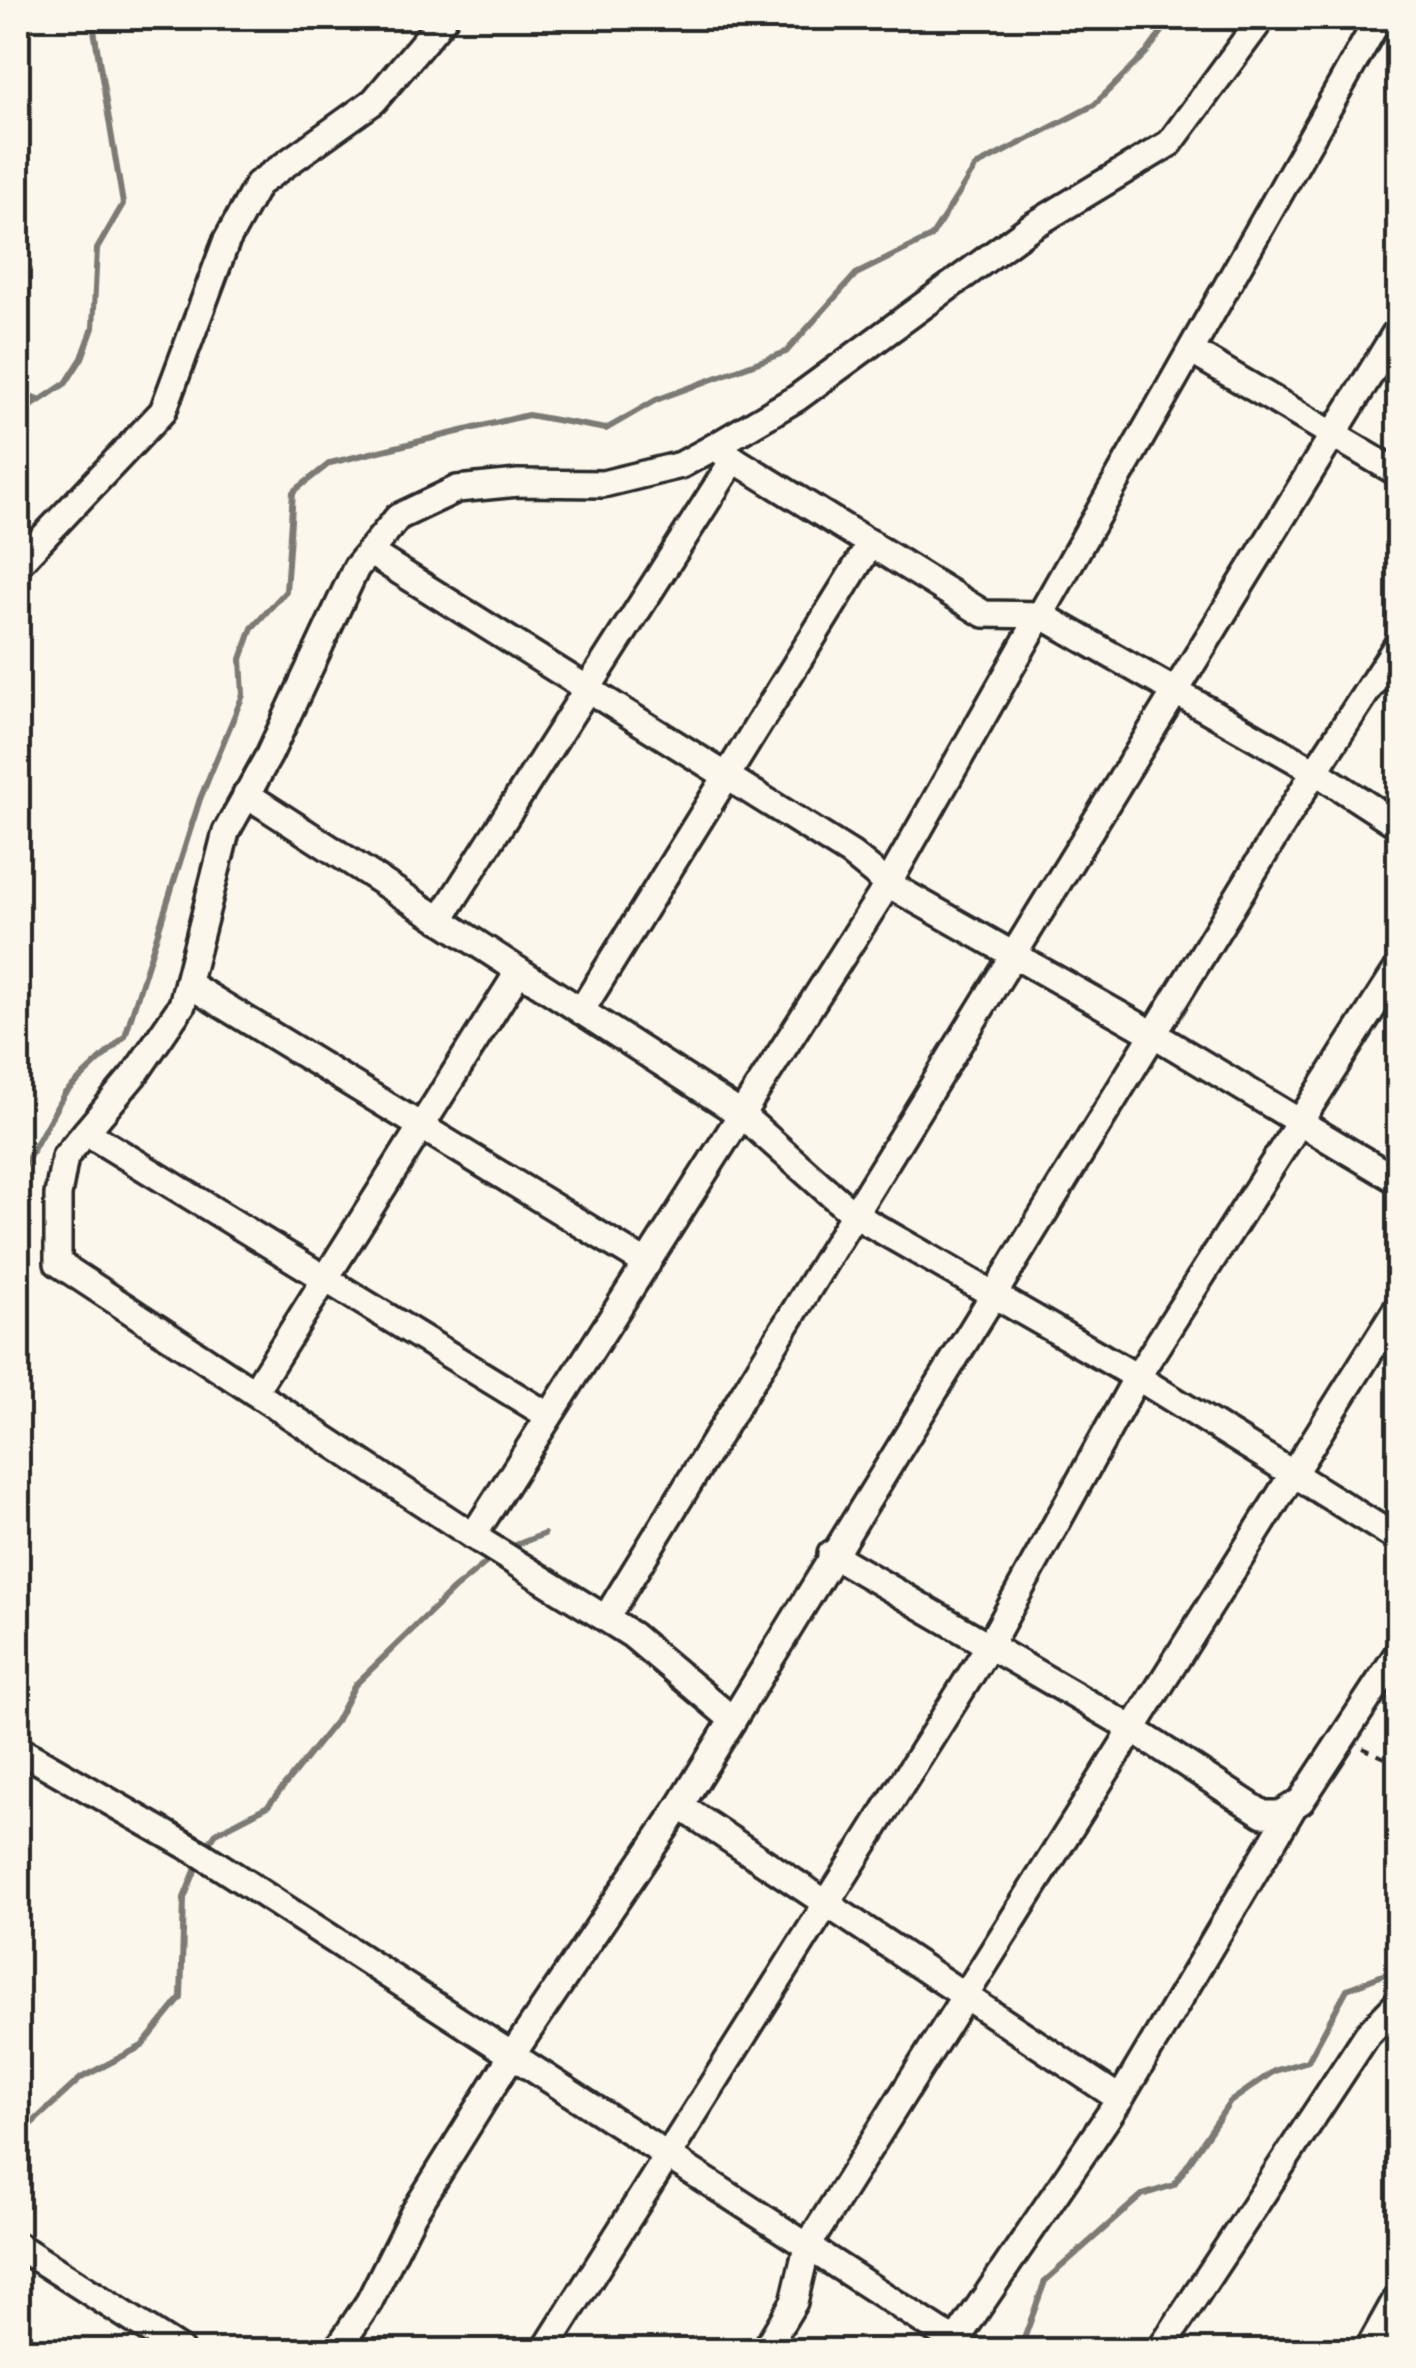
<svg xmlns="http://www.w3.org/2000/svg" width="1416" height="2368" font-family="Kalam,sans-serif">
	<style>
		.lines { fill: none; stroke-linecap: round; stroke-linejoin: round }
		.stream { stroke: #7b7a75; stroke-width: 6 }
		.minor-casing { stroke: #2b2b2b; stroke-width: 32 }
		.path { stroke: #2b2b2b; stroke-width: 4; stroke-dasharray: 8 8; stroke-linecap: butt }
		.minor { stroke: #fbf7ec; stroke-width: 25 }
	</style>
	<rect width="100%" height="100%" fill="#fbf7ec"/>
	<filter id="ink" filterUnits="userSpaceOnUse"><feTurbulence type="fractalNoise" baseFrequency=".01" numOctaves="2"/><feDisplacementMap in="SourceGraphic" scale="20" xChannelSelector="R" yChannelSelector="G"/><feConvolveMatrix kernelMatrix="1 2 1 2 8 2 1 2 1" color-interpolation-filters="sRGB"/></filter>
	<g filter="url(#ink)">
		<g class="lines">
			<!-- stream -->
			<g class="stream">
				<path d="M18,400L36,398"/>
				<path d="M18,415L66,383L82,358L93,328L97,249L123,204L92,18"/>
				<path d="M18,1177L64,1094L125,1036L200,799L243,695L241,659L252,628L286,591L293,492L330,463L528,415L606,429L656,400L786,352L856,274L931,237L976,166L1094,105L1147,52L1172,18"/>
				<path d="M508,1548L544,1534"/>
				<path d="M204,1850L216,1833L268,1806L336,1721L355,1685L454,1589L493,1557"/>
				<path d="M18,2136L81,2078L142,2046L181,1998L184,1898L199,1861"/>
				<path d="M1020,2350L1045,2281L1142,2195L1174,2185L1230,2102L1274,2071L1308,2061L1347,1989L1398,1969"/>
			</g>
			<!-- minor casing -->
			<g class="minor-casing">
				<g id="minor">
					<path d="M1191,351L1398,473"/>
					<path d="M714,447L984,614L1041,615L1315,771L1398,825"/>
					<path d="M369,552L851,854L888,884L1155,1035L1398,1181"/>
					<path d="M18,564L163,411L226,242L258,184L374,101L444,18"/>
					<path d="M246,794L742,1115L853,1214L1137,1377L1398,1539"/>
					<path d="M440,920L734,459"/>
					<path d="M188,984L647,1264"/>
					<path d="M581,1011L871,543"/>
					<path d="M86,1132L549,1416"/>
					<path d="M254,1392L519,971"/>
					<path d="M473,1536L888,884L1379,18"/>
					<path d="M831,1554L1131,1728L1263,1814H1280L1301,1801L1398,1653"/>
					<path d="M606,1618L1398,329"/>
					<path d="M733,1720L632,1635L473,1536L58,1263V1195L65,1157L137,1071L182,1005L226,832L269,755L356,568L398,517L457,489L518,483L603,484L681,465L714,447L797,398L1029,228L1170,143L1262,18"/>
					<path d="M18,1749L201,1854L968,2350"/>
					<path d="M680,1806L1120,2099"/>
					<path d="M18,2246L180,2350"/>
					<path d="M955,2342L1120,2099L1292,1809"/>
					<path d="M337,2350L369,2302L413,2214L512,2055L680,1806L1315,771L1398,644"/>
					<path d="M545,2350L989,1646L1137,1377L1398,968"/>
					<path d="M765,2350L794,2302L807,2247L1398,1307"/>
					<path d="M1160,2350L1367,2035L1398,2003"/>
					<path d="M1368,2350L1398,2296"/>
				</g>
			</g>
			<!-- path -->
			<path class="path" d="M1363,1748L1398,1764"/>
			<!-- minor -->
			<use href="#minor" class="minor"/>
		</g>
	</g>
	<!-- margin -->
	<rect width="1416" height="2368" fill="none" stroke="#fbf7ec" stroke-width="60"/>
	<rect x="30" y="30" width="1356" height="2308" fill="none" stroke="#2b2b2b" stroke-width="4" filter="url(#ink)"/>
</svg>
